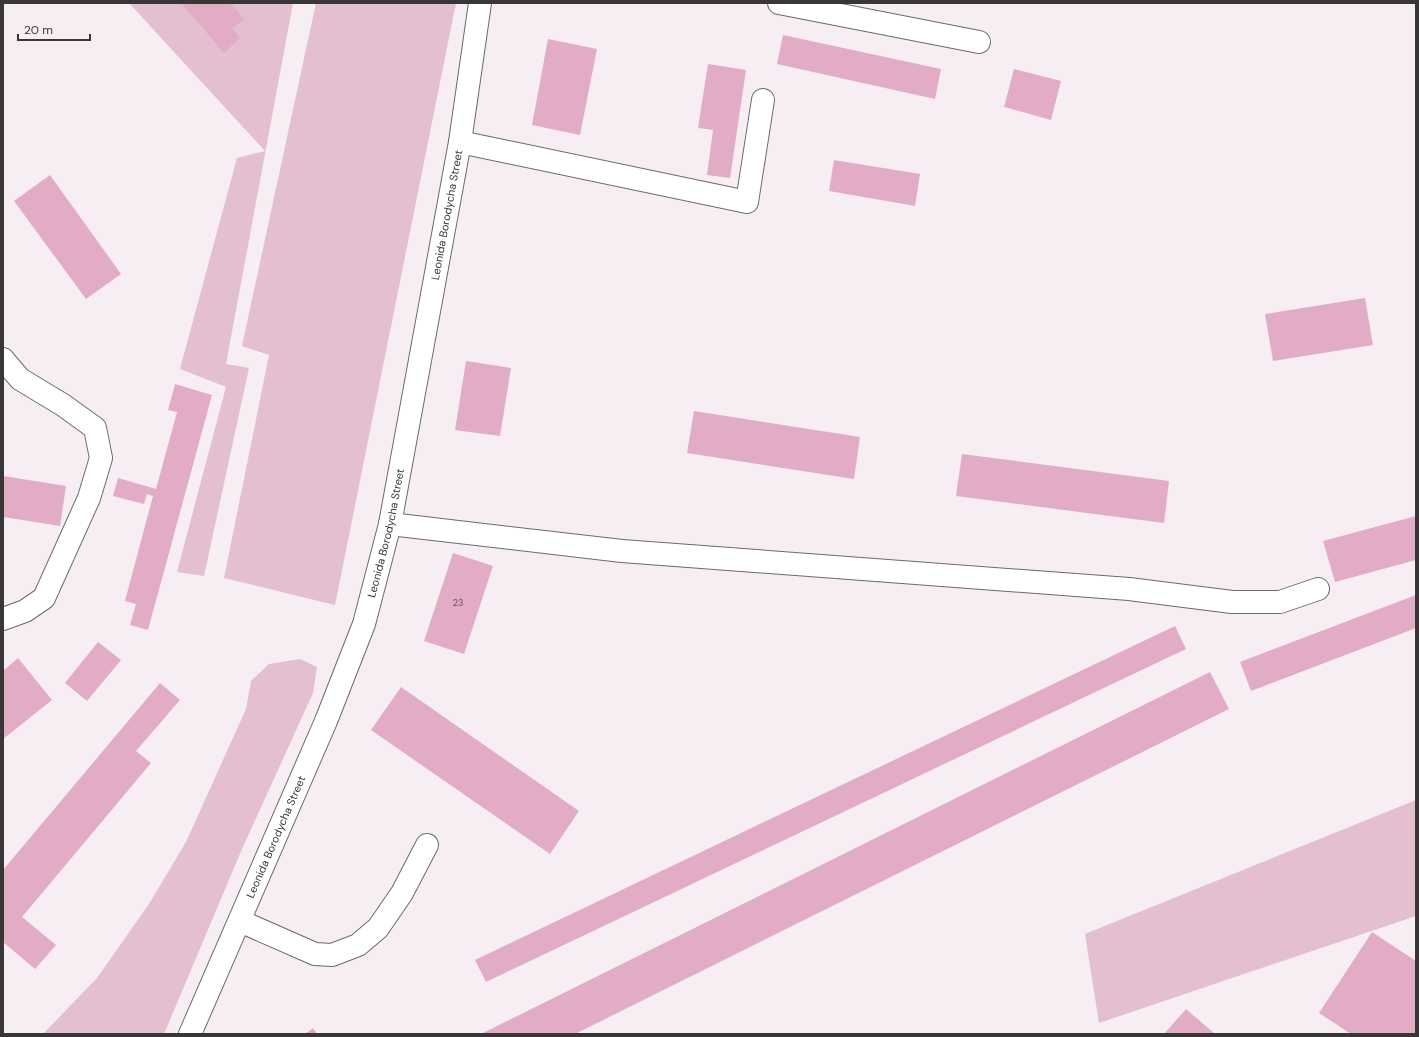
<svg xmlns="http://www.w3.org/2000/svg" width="1419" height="1037" font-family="'DM Sans',sans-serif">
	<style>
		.green { fill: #e3bfcf }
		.building { fill: #e3acc6 }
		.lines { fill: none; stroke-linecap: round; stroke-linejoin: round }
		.minor-casing { stroke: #70686c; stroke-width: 24 }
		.minor { stroke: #fff; stroke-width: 22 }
		.labels { text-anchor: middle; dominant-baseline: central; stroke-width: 4; stroke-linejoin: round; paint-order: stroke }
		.number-label { font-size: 9px; fill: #64545c }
		.street-label { font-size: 11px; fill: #393638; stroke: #f6eef2 }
	</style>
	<rect width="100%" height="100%" fill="#f6eef2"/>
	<!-- green -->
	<g class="green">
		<path d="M129,3H293L226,364L249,368L204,576L177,572L226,387L180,369L237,158L265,151Z"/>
		<path d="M316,3H456L335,605L224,578L269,355L242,346Z"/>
		<path d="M300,659L317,667L313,693L242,849L164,1034H43L97,978L149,904L186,842L246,709L251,681L269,664Z"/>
		<path d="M1416,800V916L1099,1023L1085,934Z"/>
	</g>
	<!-- building -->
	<g class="building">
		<path d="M181,3H230L244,19L232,29L240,38L224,53Z"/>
		<path d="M783,35L941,69L935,99L777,64Z"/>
		<path d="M548,39L597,49L580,135L532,125Z"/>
		<path d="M708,64L746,70L730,178L707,175L713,130L698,128Z"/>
		<path d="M1014,69L1061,81L1051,120L1004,107Z"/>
		<path d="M834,160L920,174L915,206L829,191Z"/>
		<path d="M50,175L121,274L86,299L14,201Z"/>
		<path d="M1365,298L1373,345L1273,361L1265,314Z"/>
		<path d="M466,361L511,368L500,436L455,430Z"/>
		<path d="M175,384L212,395L148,630L130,625L136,604L125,601L153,496L147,494L144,504L113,496L118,478L156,489L177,412L168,410Z"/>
		<path d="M694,411L860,437L854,479L687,453Z"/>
		<path d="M962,454L1169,481L1164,523L956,496Z"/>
		<path d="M3,476L66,486L60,526L3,517Z"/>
		<path d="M1416,516V560L1335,582L1323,541Z"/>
		<path d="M453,553L493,566L464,654L424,641Z"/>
		<path d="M1416,595V628L1251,691L1240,662Z"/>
		<path d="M1175,626L1186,649L486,982L475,960Z"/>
		<path d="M98,642L121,660L87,701L65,683Z"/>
		<path d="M18,658L52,700L3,739V671Z"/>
		<path d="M1210,672L1229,709L575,1034H481Z"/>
		<path d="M160,683L180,700L136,751L151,763L22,917L56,945L35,969L3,942V870Z"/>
		<path d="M401,687L579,811L550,854L371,730Z"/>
		<path d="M1372,932L1416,961V1034H1351L1319,1013Z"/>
		<path d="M1186,1009L1215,1034H1164Z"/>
		<path d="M313,1028L317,1034H305Z"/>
	</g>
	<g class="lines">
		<!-- minor casing -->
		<g class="minor-casing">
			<g id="minor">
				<path d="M779,3L979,42"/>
				<path d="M460,142L747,202L763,100"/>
				<path d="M3,359L20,379L63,405L95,428L101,458L89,498L44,598L25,611L3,619"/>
				<path d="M390,524L622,551L1129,589L1232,602H1280L1318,589"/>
				<path d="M240,921L315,954L332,955L358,945L378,928L402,893L427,845"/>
				<path id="s1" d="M190,1034L326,721L364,624L390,524L460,142L480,3"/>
			</g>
		</g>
		<!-- minor -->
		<use href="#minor" class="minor"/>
	</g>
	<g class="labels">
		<!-- number labels -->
		<g class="number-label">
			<text x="458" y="603">23</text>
		</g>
		<!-- street labels -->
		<g class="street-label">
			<text stroke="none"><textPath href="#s1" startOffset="863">Leonida Borodycha Street</textPath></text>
			<text stroke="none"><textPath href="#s1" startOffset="539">Leonida Borodycha Street</textPath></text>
			<text stroke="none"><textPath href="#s1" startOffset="215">Leonida Borodycha Street</textPath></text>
		</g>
	</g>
	<!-- border -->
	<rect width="1419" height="1037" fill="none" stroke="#393638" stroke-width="8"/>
	<!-- scale -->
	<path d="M18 34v6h72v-6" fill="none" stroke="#393638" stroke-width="2"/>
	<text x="24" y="34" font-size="12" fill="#393638" stroke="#f6eef2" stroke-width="3" paint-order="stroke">20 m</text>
</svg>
